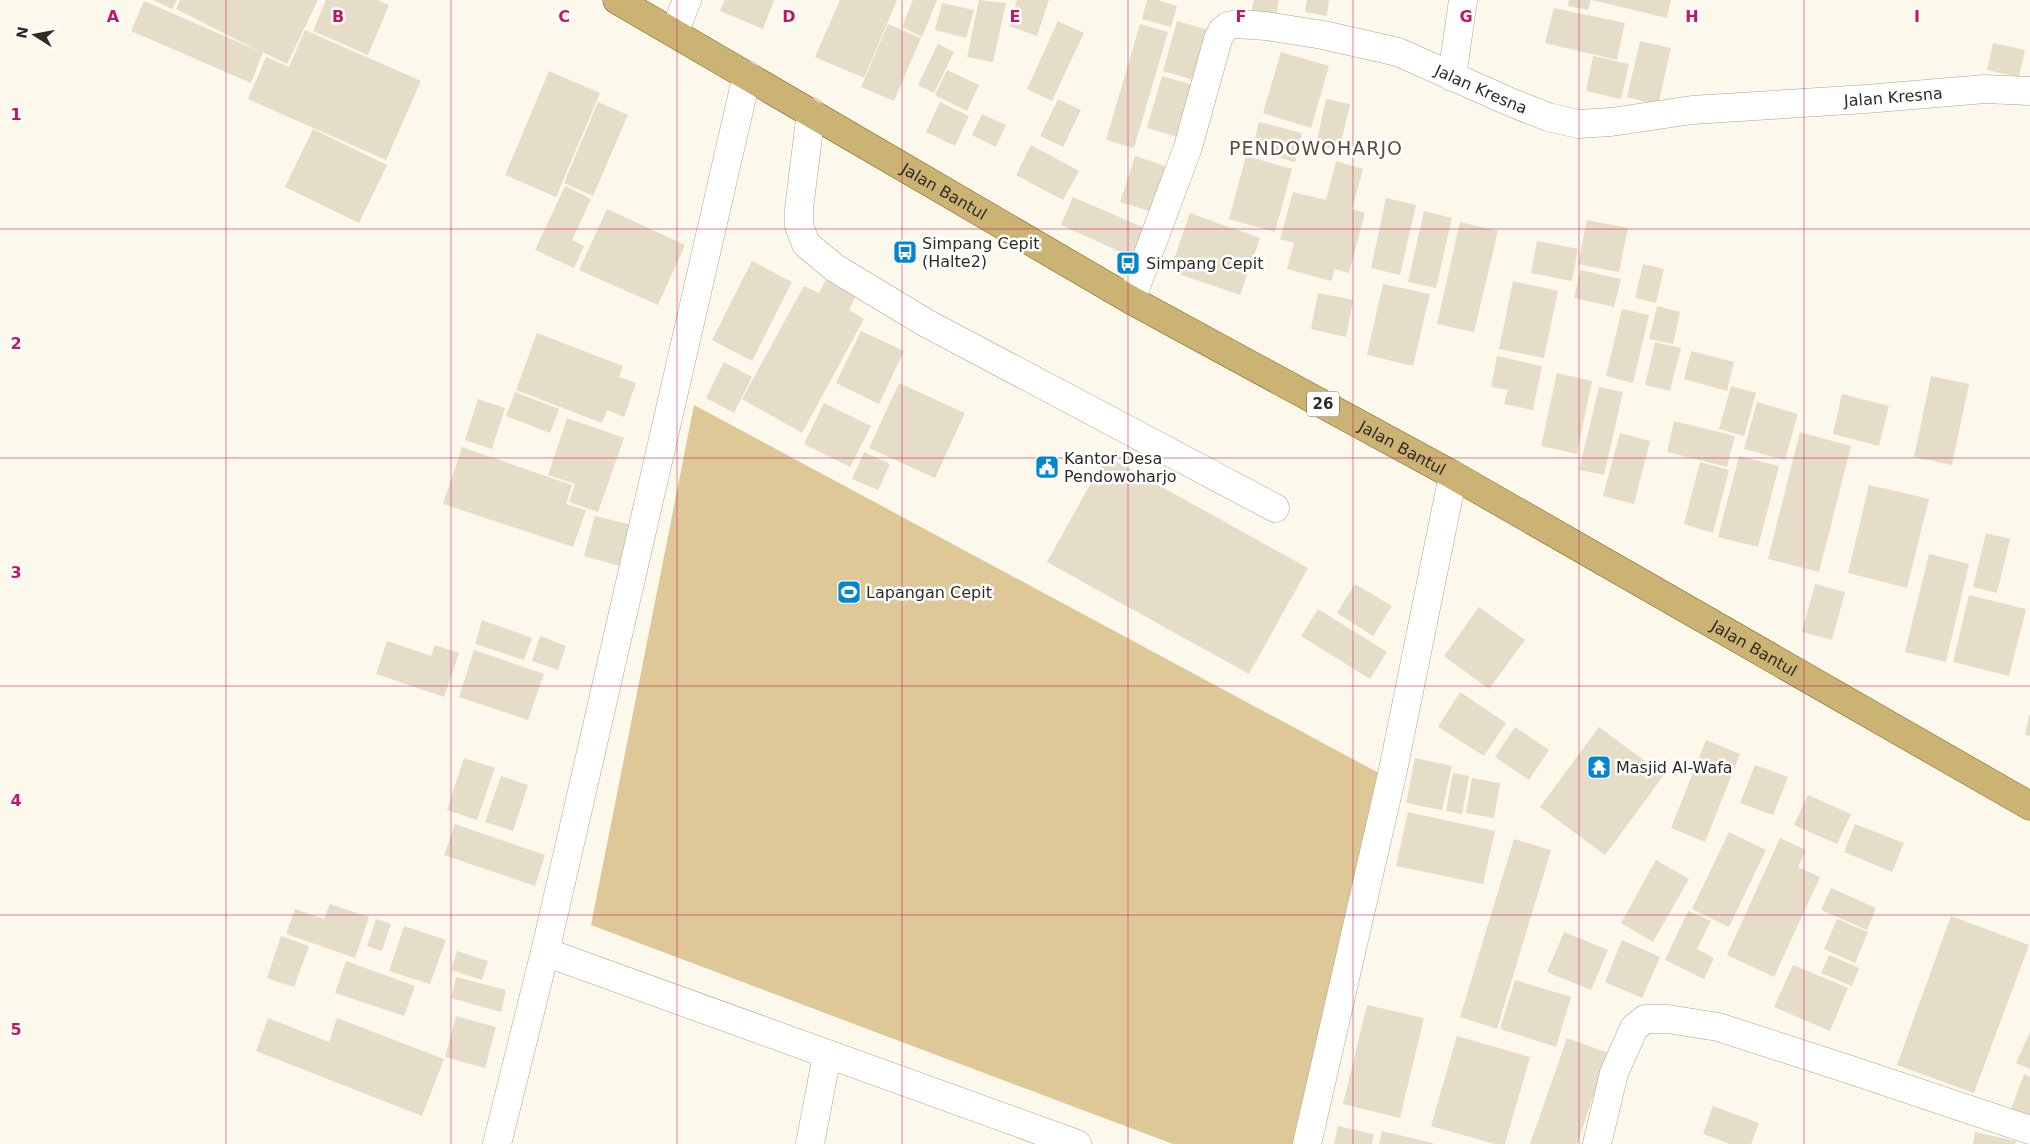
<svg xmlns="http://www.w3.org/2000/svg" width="2030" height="1144" font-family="'DejaVu Sans',sans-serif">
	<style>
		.green { fill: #dfc898 }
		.building { fill: #e6ddc9 }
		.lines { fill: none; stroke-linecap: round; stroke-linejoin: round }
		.minor-casing { stroke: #aba390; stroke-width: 29 }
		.major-casing { stroke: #7e631b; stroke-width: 29 }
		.minor { stroke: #fff; stroke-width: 28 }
		.major { stroke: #cbb373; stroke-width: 28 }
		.grid { fill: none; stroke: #c2185b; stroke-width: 1; stroke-opacity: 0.55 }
		.labels { text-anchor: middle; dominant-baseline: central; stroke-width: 5; stroke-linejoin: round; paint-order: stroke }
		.shield { fill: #fff; stroke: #6e6b66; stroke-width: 1 }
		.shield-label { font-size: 15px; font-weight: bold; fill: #302c25 }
		.street-label { font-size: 16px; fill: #302c25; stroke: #fff }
		.poi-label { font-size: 16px; fill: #302c25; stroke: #fff; text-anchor: start }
		.quarter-label { font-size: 19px; letter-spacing: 1px; fill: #574f3e; stroke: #fff }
		.grid-label { font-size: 16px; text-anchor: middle; font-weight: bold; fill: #c2185b; stroke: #fff; stroke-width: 5; stroke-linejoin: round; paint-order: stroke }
	</style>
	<rect width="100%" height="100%" fill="#fdf8ec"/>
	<!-- green -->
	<path class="green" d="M694,405L1388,778L1297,1144H1173L591,925Z"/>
	<!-- building -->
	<g class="building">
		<path d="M153,0H177L172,9Z"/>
		<path d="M180,0H318L287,64L263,52L251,83L131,31L144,1L261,52L176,9Z"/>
		<path d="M326,0H378L389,5L368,55L313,31Z"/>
		<path d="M725,0H774L763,29L720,11Z"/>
		<path d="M840,0H897L864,78L815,57Z"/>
		<path d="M913,0H937L922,37L902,27Z"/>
		<path d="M979,0L1006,3L993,62L967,57Z"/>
		<path d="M1017,0H1049L1037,36L1009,26Z"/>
		<path d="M1147,0H1158L1177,6L1171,27L1142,19Z"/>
		<path d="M1254,0H1279L1276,16L1251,12Z"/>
		<path d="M1307,0H1329L1327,16L1305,12Z"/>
		<path d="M1569,0H1591L1588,10L1568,6Z"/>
		<path d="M1592,0H1671L1667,18Z"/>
		<path d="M942,3L974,10L966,38L935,30Z"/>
		<path d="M1554,8L1625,23L1617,60L1545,43Z"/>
		<path d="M1058,21L1084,33L1052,101L1027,89Z"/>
		<path d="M1177,21L1208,30L1194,80L1163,71Z"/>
		<path d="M888,24L921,38L894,101L861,87Z"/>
		<path d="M1140,24L1168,32L1134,148L1106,140Z"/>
		<path d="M305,30L421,81L386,160L248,99L266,57L289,67Z"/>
		<path d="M1640,41L1671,48L1658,105L1627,97Z"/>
		<path d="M1993,43L2025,50L2019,77L1987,70Z"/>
		<path d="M938,44L954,52L934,93L918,85Z"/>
		<path d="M1281,52L1329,66L1311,128L1263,113Z"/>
		<path d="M1593,56L1629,64L1621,99L1586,91Z"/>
		<path d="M947,70L979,85L967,111L935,95Z"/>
		<path d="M549,71L600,93L556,197L505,175Z"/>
		<path d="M1162,76L1193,85L1178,137L1147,128Z"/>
		<path d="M1058,99L1081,110L1063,147L1040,136Z"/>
		<path d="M1326,99L1350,104L1339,151L1316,145Z"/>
		<path d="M598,102L628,115L593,196L564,183Z"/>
		<path d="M940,102L969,116L955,146L926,132Z"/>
		<path d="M982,114L1006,125L996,147L972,135Z"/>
		<path d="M1259,122L1302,133L1295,162L1252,150Z"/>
		<path d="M313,129L387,165L359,223L285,187Z"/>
		<path d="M1031,145L1079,171L1063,200L1016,175Z"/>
		<path d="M1135,156L1168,167L1153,212L1120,202Z"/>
		<path d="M1246,156L1292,169L1275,232L1229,219Z"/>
		<path d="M1336,161L1363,169L1352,209L1365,213L1349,273L1335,269L1331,281L1287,269L1294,243L1280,239L1293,192L1326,200Z"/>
		<path d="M565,186L591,199L572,240L584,246L574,268L535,250Z"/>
		<path d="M1073,197L1147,229L1134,258L1061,225Z"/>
		<path d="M1386,198L1416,205L1400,275L1371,268Z"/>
		<path d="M607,209L685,245L658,305L579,270Z"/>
		<path d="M1424,211L1452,218L1436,288L1408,282Z"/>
		<path d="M1190,213L1260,238L1240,295L1170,271Z"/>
		<path d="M1587,220L1628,228L1619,272L1578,264Z"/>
		<path d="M1460,222L1498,231L1474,332L1437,324Z"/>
		<path d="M1537,241L1578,249L1572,281L1531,273Z"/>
		<path d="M752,261L792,282L752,361L712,340Z"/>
		<path d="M1643,264L1664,269L1656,303L1635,298Z"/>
		<path d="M1580,270L1621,279L1614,307L1574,298Z"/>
		<path d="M827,278L856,295L849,310L864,319L802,433L742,399L804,286L819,293Z"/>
		<path d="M1513,281L1558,291L1544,358L1499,349Z"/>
		<path d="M1383,284L1430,294L1413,366L1367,355Z"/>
		<path d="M1318,293L1353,300L1346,337L1311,329Z"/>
		<path d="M1657,306L1680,312L1673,344L1649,339Z"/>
		<path d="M1622,309L1649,315L1633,383L1606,376Z"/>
		<path d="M861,331L904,351L879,404L836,383Z"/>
		<path d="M537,333L623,366L619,377L636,383L624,417L607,410L602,423L516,390Z"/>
		<path d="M1655,342L1681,348L1670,391L1645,385Z"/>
		<path d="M1691,351L1734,362L1727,391L1684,379Z"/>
		<path d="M1497,356L1542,366L1533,410L1504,404L1508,390L1491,387Z"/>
		<path d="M724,362L752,377L734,413L706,398Z"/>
		<path d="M1557,373L1592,381L1577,454L1541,446Z"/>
		<path d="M1931,376L1969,384L1952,465L1914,457Z"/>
		<path d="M899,383L965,413L935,478L869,448Z"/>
		<path d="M1731,386L1756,393L1744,436L1719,429Z"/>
		<path d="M1599,387L1623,392L1604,475L1579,470Z"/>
		<path d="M515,392L559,409L550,433L506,416Z"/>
		<path d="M1842,394L1889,406L1879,446L1833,434Z"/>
		<path d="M478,399L505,408L492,449L465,440Z"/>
		<path d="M1757,402L1798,414L1785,460L1744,449Z"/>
		<path d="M824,403L871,426L850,467L804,444Z"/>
		<path d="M567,418L624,438L598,512L569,502L575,484L548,475Z"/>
		<path d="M1674,421L1735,436L1727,467L1667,452Z"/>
		<path d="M1800,432L1851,446L1819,572L1768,559Z"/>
		<path d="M1620,433L1650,441L1634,504L1603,496Z"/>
		<path d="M462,447L572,485L566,504L586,510L573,547L443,504Z"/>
		<path d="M864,452L890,464L878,490L852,479Z"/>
		<path d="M1106,456L1308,568L1249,674L1047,562Z"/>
		<path d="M1739,456L1779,466L1758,547L1718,537Z"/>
		<path d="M1700,462L1729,470L1713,533L1684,524Z"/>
		<path d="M1869,485L1929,499L1907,588L1848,573Z"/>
		<path d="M595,516L632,525L620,566L584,556Z"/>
		<path d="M1986,533L2010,539L1997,593L1973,587Z"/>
		<path d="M1929,554L1969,564L1946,662L1905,652Z"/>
		<path d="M1355,584L1392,606L1373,636L1337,613Z"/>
		<path d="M1815,584L1845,592L1832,640L1802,632Z"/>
		<path d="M1969,595L2026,609L2009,676L1953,662Z"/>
		<path d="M1479,607L1525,640L1489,689L1444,656Z"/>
		<path d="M1318,609L1387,652L1370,679L1301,636Z"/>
		<path d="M482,620L532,638L524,660L475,644Z"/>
		<path d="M540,636L566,646L558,670L532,661Z"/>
		<path d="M387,641L431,656L435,645L459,653L444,697L376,674Z"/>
		<path d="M474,650L544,674L528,720L459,697Z"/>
		<path d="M1460,692L1506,723L1484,756L1438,727Z"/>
		<path d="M2029,715H2030V736L2025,735Z"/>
		<path d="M1515,727L1549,750L1529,780L1495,757Z"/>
		<path d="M1599,727L1664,775L1605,855L1540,807Z"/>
		<path d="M1706,740L1740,754L1705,842L1671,828Z"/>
		<path d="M464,758L495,768L477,820L447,810Z"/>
		<path d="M1415,758L1452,766L1442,810L1406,803Z"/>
		<path d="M1755,765L1788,777L1773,815L1740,803Z"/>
		<path d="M1453,773L1469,776L1462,814L1446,811Z"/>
		<path d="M501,776L528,785L513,831L485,822Z"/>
		<path d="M1472,778L1500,783L1494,818L1466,813Z"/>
		<path d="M1808,795L1851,814L1837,844L1794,825Z"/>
		<path d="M1408,812L1495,831L1483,884L1396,866Z"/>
		<path d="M455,824L545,855L535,886L444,855Z"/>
		<path d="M1855,824L1904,843L1892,872L1844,852Z"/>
		<path d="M1729,832L1766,850L1729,927L1692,909Z"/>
		<path d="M1780,838L1806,850L1798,867L1820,877L1774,977L1727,955Z"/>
		<path d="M1514,839L1551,850L1497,1029L1460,1017Z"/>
		<path d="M1656,860L1689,879L1653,942L1621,923Z"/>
		<path d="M1831,888L1876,908L1867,930L1821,910Z"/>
		<path d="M330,904L369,917L355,958L286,934L295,909L324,919Z"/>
		<path d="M1688,911L1711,921L1697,949L1714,958L1704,979L1665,960Z"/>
		<path d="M1951,916L2029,945L1974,1093L1897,1065Z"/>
		<path d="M376,919L391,924L382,951L367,946Z"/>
		<path d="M1837,919L1868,932L1855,963L1824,949Z"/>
		<path d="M404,926L446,940L430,984L389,971Z"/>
		<path d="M1564,932L1608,950L1591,990L1547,972Z"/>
		<path d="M281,936L309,946L294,987L267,978Z"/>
		<path d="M1622,940L1660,957L1642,998L1605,982Z"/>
		<path d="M457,951L488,961L482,980L451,970Z"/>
		<path d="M1829,955L1859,968L1852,986L1821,973Z"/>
		<path d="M346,961L415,986L404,1016L335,993Z"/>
		<path d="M1793,965L1848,988L1830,1031L1774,1007Z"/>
		<path d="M456,977L506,990L501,1012L451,998Z"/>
		<path d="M1515,980L1571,997L1556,1047L1500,1029Z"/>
		<path d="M1367,1005L1424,1018L1400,1118L1343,1104Z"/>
		<path d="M456,1016L496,1027L485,1068L445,1057Z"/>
		<path d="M268,1018L329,1042L337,1018L444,1059L422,1116L256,1051Z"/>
		<path d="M2030,1032V1069L2016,1063Z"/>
		<path d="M1457,1036L1530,1057L1505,1144H1495L1431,1126Z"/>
		<path d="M1567,1038L1608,1053L1577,1144H1530Z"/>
		<path d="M2024,1074L2030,1077V1119L2010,1112Z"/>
		<path d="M1713,1106L1759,1123L1751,1144H1730L1703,1134Z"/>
		<path d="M1338,1126L1374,1134L1372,1144H1334Z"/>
		<path d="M1382,1131L1433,1143V1144H1379Z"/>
		<path d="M1975,1132L2016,1141L2015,1144H1973Z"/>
	</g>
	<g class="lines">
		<!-- minor casing -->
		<g class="minor-casing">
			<g id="minor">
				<path d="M674,33L687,0"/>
				<path d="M1452,77L1463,0"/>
				<path d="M811,112L799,209V226L806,244L835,268L926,323L1275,508"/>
				<path id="s1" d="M1131,300L1188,147L1218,39L1222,31L1228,26L1236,24L1266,26L1323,35L1398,52L1510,102L1548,117L1578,124L1611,122L1692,110L1866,99L1985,89L2030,91"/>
				<path d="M545,952L1077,1144"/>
				<path d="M497,1144L545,952L747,75"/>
				<path d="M810,1144L827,1055"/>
				<path d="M1307,1144L1393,770L1453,475"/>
				<path d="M1597,1144L1614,1073L1634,1028L1645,1019H1668L1718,1027L1848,1069L2030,1130"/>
			</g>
		</g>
		<!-- major casing -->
		<g class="major-casing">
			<g id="major">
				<path id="s2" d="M617,0L1131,300L1453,475L2030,806"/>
			</g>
		</g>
		<!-- minor -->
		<use href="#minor" class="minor"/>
		<!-- major -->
		<use href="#major" class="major"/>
	</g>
	<!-- grid -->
	<path class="grid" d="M226,0V1144M451,0V1144M677,0V1144M902,0V1144M1128,0V1144M1353,0V1144M1579,0V1144M1804,0V1144M0,229H2030M0,458H2030M0,686H2030M0,915H2030"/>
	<!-- icons -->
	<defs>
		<g id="bus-square" transform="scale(1.25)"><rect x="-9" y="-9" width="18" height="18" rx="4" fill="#0386cd" stroke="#fff"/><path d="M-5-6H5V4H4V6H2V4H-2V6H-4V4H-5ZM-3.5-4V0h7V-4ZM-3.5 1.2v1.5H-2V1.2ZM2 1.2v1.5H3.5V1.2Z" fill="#fff"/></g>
		<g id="civic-square" transform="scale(1.25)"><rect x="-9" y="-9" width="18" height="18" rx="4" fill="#0386cd" stroke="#fff"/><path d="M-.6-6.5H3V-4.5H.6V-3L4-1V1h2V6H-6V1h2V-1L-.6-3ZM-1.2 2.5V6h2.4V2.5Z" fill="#fff"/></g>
		<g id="stadium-square" transform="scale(1.25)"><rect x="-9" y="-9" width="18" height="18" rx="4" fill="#0386cd" stroke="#fff"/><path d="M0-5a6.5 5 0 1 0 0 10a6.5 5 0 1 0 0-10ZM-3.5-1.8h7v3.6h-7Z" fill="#fff"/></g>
		<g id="temple-square" transform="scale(1.25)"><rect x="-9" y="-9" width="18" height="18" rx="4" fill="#0386cd" stroke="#fff"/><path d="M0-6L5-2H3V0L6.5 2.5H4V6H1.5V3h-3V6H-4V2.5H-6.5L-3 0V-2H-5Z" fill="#fff"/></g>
	</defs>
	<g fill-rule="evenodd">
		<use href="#bus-square" x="905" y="252"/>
		<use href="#bus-square" x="1128" y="263"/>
		<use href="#civic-square" x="1047" y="467"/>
		<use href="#stadium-square" x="849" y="592"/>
		<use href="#temple-square" x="1599" y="767"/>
	</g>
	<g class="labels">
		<!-- shield labels -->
		<rect class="shield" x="1307" y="391.5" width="32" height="25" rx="4"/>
		<g class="shield-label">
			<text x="1323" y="404">26</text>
		</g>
		<!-- street labels -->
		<g class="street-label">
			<text stroke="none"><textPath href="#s1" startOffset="556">Jalan Kresna</textPath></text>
			<text stroke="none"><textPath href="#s1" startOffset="976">Jalan Kresna</textPath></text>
			<text stroke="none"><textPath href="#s2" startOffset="379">Jalan Bantul</textPath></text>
			<text stroke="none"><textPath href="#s2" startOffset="904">Jalan Bantul</textPath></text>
			<text stroke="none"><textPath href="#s2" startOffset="1309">Jalan Bantul</textPath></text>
		</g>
		<!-- poi labels -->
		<g class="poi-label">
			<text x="922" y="243">Simpang Cepit<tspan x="922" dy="18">(Halte2)</tspan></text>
			<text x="1146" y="263">Simpang Cepit</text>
			<text x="1064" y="458">Kantor Desa<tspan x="1064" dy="18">Pendowoharjo</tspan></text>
			<text x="866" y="592">Lapangan Cepit</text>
			<text x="1616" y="767">Masjid Al-Wafa</text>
		</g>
		<!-- quarter labels -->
		<g class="quarter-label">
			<text x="1316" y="148">PENDOWOHARJO</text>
		</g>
	</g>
	<g class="grid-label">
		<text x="113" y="22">A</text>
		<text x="338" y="22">B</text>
		<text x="564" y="22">C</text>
		<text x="789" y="22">D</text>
		<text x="1015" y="22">E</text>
		<text x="1241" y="22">F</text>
		<text x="1466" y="22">G</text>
		<text x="1692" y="22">H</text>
		<text x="1917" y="22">I</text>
		<text x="16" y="120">1</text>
		<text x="16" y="349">2</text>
		<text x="16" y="578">3</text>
		<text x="16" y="806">4</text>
		<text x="16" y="1035">5</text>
	</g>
	<!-- north arrow -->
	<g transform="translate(35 35) rotate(281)" stroke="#ffffff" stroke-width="4" paint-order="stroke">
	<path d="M0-4L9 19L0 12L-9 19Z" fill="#302c25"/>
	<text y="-8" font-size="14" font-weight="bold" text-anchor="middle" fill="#302c25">N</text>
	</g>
</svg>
